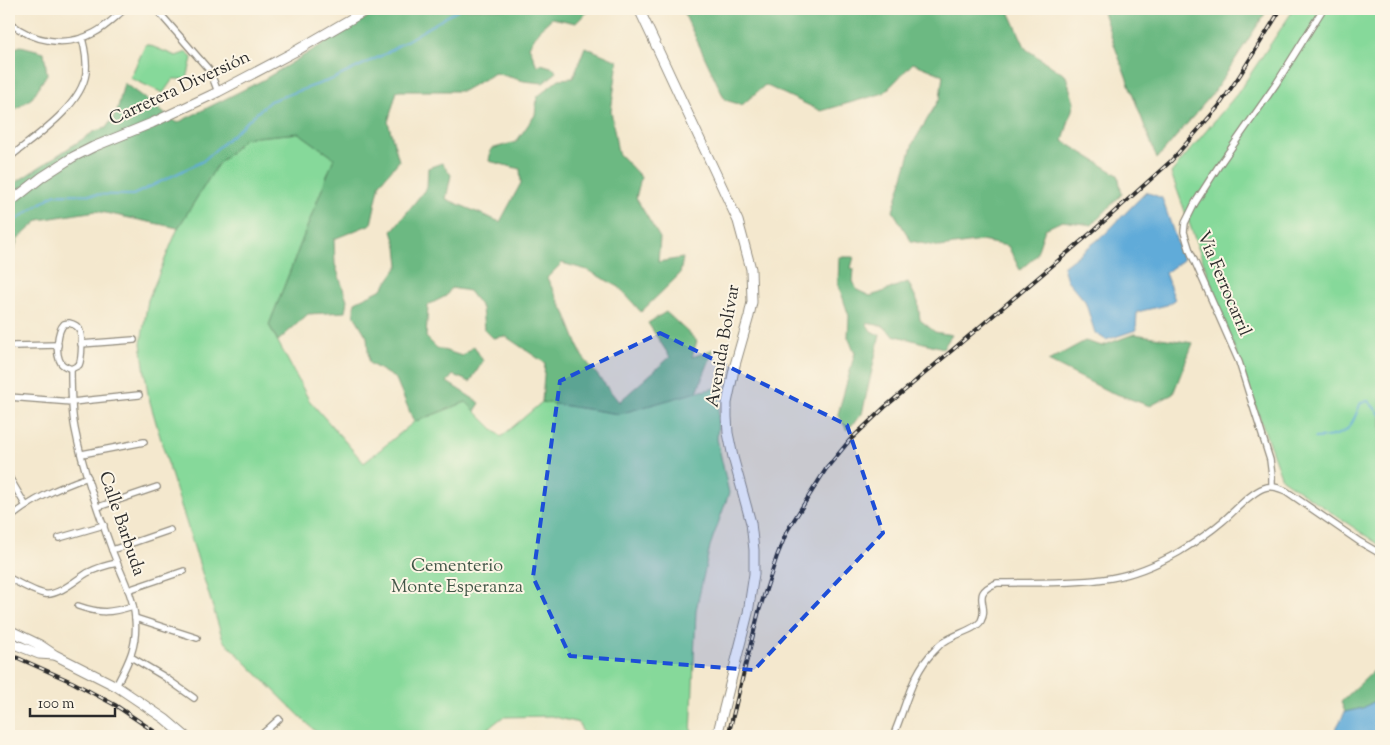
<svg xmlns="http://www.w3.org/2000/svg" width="1390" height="745" font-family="'Sorts Mill Goudy',serif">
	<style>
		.green { fill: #86d99a; stroke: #588262 }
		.forest { fill: #6cb982; stroke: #4c7256 }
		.water { fill: #61abd9; stroke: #466b82 }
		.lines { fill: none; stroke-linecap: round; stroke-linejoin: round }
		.stream { stroke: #61abd9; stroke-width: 2 }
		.street-casing { stroke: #908a7c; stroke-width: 8 }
		.secondary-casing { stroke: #908a7c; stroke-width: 11 }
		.street { stroke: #fff; stroke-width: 5.5 }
		.secondary { stroke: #fff; stroke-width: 9 }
		.rail-casing { stroke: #2b2b2b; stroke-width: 4 }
		.rail { stroke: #fcf5e5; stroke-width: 2; stroke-dasharray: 5.5; stroke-linecap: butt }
		.marked { fill: #1d4ed8; fill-opacity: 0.2; stroke: #1d4ed8; stroke-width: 4; stroke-dasharray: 10 6; stroke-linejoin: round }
		.labels { text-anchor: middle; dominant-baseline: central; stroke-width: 4; stroke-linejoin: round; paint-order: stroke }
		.street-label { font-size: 18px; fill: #2b2b2b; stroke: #fcf5e5 }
		.park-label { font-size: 18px; fill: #425647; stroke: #fcf5e5 }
	</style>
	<rect width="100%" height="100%" fill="#fcf5e5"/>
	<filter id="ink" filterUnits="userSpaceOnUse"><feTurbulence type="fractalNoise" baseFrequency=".02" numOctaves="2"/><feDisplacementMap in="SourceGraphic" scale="10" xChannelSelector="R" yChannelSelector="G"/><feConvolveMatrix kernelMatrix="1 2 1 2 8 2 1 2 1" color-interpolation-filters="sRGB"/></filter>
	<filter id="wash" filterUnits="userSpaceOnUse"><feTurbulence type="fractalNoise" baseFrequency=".0096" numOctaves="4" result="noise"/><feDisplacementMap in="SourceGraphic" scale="20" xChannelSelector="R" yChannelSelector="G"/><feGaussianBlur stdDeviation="1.12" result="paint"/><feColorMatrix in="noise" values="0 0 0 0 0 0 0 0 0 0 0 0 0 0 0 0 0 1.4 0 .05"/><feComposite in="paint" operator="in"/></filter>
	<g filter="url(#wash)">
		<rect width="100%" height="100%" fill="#f4e8ce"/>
		<!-- green -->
		<g class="green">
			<path d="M1294,9H1381V546L1282,479L1171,173L1237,94Z"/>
			<path d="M146,44L176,56L187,52L192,58L187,79H173L163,93L130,78Z"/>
			<path d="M299,133L334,158L269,325L309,400L364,463L414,422L466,402L501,437L542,402L619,414L684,395L720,387L717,439L729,493L710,546L696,610L691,736H584L579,723L551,716L503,717L478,736H320L223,640L168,464L148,395L141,343L148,300L178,228L218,164L245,138Z"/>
		</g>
		<!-- forest -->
		<g class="forest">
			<path d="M381,9H590L576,23L552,18L540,29L529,46L537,66L541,64L554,68L556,73L543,83L524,81L495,73L463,91H397L388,122L399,161L380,183L371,224L334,239L335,264L347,300L345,312L308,314L278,341L269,325L334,158L299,133L245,138L218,164L178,228L96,211L39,220L18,239L9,262V188L18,181L95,131L106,128L117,112L124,83L177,123L263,80Z"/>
			<path d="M682,9H1008L1026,49L1066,76L1074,103L1063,141L1118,175L1122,194L1092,225L1062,221L1045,229L1036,256L1020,270L1008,246L981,241L940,247L911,241L893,211L913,143L940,98L943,75L913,63L884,93L821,111L765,85L742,105L725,100Z"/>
			<path d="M1102,9H1268L1214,92L1157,159L1115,47Z"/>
			<path d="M21,46L44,52L47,74L32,98L9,114V50Z"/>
			<path d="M585,47L618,61L611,111L618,153L641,177L636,198L660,238L658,262L683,258L680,274L641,312L619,287L587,270L562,263L547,278L566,315L582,356L619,402L670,357L648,323L666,312L697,341L692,357L714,349L697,392L619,414L542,402L545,363L505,336L493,338L484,329L482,308L469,291L451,288L446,296L428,305L426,337L437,348L462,356L474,346L483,361L470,382L453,375L447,382L480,403L475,411L466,402L414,422L396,379L369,363L367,337L354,315L355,302L382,289L399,265L397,247L392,231L427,187L428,168L442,163L451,175L446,199L500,222L521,183L520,169L489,161L491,149L516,142L535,115L537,97L559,79L573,78Z"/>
			<path d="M839,257H854L851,268L854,269L853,281L857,290L870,296C883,293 895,286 908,282L918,302L920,320L935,332L952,335L943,348L893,335L883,326L866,323L871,331L880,335L862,414L847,430L838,414L855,353L848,337L849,316L838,284Z"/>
			<path d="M1134,334L1193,343L1173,394L1150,406L1108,391L1048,361L1085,341L1102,346Z"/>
			<path d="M1381,664V697L1363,708L1345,712L1341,702Z"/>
		</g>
		<!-- water -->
		<g class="water">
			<path d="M1146,192L1162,198L1183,260L1165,273L1175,300L1167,305L1137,312L1136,330L1106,340L1095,333L1085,301L1067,280L1063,267L1104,235Z"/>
			<path d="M1381,697V726L1378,736H1332L1345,712L1363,708Z"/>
		</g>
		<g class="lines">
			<!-- stream -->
			<g class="stream">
				<path d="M9,227L17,219L55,194L133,195L203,161L270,101L333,79L383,55L459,9"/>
				<path d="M1314,438C1346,437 1350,431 1361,402L1368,401L1381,415"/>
			</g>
		</g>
	</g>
	<g filter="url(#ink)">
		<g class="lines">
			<!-- street casing -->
			<g class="street-casing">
				<g id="street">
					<path d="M156,9L210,71L218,92"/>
					<path d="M9,22C33,42 66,48 94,33C106,27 115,17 125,9"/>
					<path d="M9,158C34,137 81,107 86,73C87,61 85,49 82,38"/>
					<path d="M69,323C73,324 77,325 79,329C83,336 82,358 79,365L71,369C67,367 63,366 61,363C55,354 57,331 64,324Z"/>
					<path d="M81,344L134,340"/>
					<path d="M14,346L58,345"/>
					<path d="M71,369C71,389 71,409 75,429C83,470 98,511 112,550C120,572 133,594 135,618C138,646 128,663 116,686"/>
					<path d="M9,397L72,402L139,395"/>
					<path d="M82,454L144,442"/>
					<path d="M9,477L26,506"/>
					<path d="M1272,486V476L1270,460L1239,362L1190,251L1184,232L1185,223L1195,203L1218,167L1276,84L1323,9"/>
					<path d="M98,507L157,487"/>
					<path d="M9,519C32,499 60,487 88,477"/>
					<path d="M59,538L104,525"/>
					<path d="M112,550L170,530"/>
					<path d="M9,578C19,583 34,592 45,594C58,596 76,580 87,573C97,568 107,565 117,563"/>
					<path d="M128,590L184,571"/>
					<path d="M78,606C101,614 110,613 133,606"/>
					<path d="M135,618L197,638"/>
					<path d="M131,657L163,676L194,698"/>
					<path d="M260,736L279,719"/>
					<path d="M893,736C906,707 911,673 935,650C938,646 943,642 947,640C956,634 976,629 981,621C990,604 969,594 997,583C1033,582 1075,584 1111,578C1135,574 1158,564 1179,552C1194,543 1209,533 1223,521C1235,511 1250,493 1264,488C1272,485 1278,488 1286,491L1360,542L1381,554"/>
				</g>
			</g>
			<!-- secondary casing -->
			<g class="secondary-casing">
				<g id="secondary">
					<path d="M639,9L738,221L751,269L752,302L749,316L735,365L727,403V417L728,433L733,457L751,523L754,550V574L748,613L717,736"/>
					<path d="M9,203L42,177L73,157L93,147L152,123L218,92L294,52L368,9"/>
					<path d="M9,630L40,645L55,655L116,686L165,719L185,736"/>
					<path d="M9,642L39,654L54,655"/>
				</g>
			</g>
			<!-- street -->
			<use href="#street" class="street"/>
			<!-- secondary -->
			<use href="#secondary" class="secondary"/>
			<!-- rail casing -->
			<g class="rail-casing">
				<g id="rail">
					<path d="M9,654L72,682L115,705L161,736"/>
					<path d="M728,736L759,611L777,556L787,531L826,469L849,441L885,407L1092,232L1171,161L1219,106L1240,75L1281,9"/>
				</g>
			</g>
			<!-- rail -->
			<use href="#rail" class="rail"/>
		</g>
	</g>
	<!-- marked area -->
	<path class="marked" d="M660,333L847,425L883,533L754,670L570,656L533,577L560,381Z"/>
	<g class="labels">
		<!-- street labels -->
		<g class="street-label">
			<text transform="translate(180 89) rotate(-25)">Carretera Diversión</text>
			<text transform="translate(1223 284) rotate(67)">Vía Ferrocarril</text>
			<text transform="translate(724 346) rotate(-80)">Avenida Bolívar</text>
			<text transform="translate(121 524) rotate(71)">Calle Barbuda</text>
		</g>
		<!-- park labels -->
		<g class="park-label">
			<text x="457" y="567">Cementerio<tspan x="457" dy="21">Monte Esperanza</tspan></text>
		</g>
	</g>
	<!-- margin -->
	<rect width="1390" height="745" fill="none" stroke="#fcf5e5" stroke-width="30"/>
	<!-- scale -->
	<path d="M30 708v8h85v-8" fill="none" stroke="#2b2b2b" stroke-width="2.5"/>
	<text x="38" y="708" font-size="15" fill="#2b2b2b" stroke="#fcf5e5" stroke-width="4" paint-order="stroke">100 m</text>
</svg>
